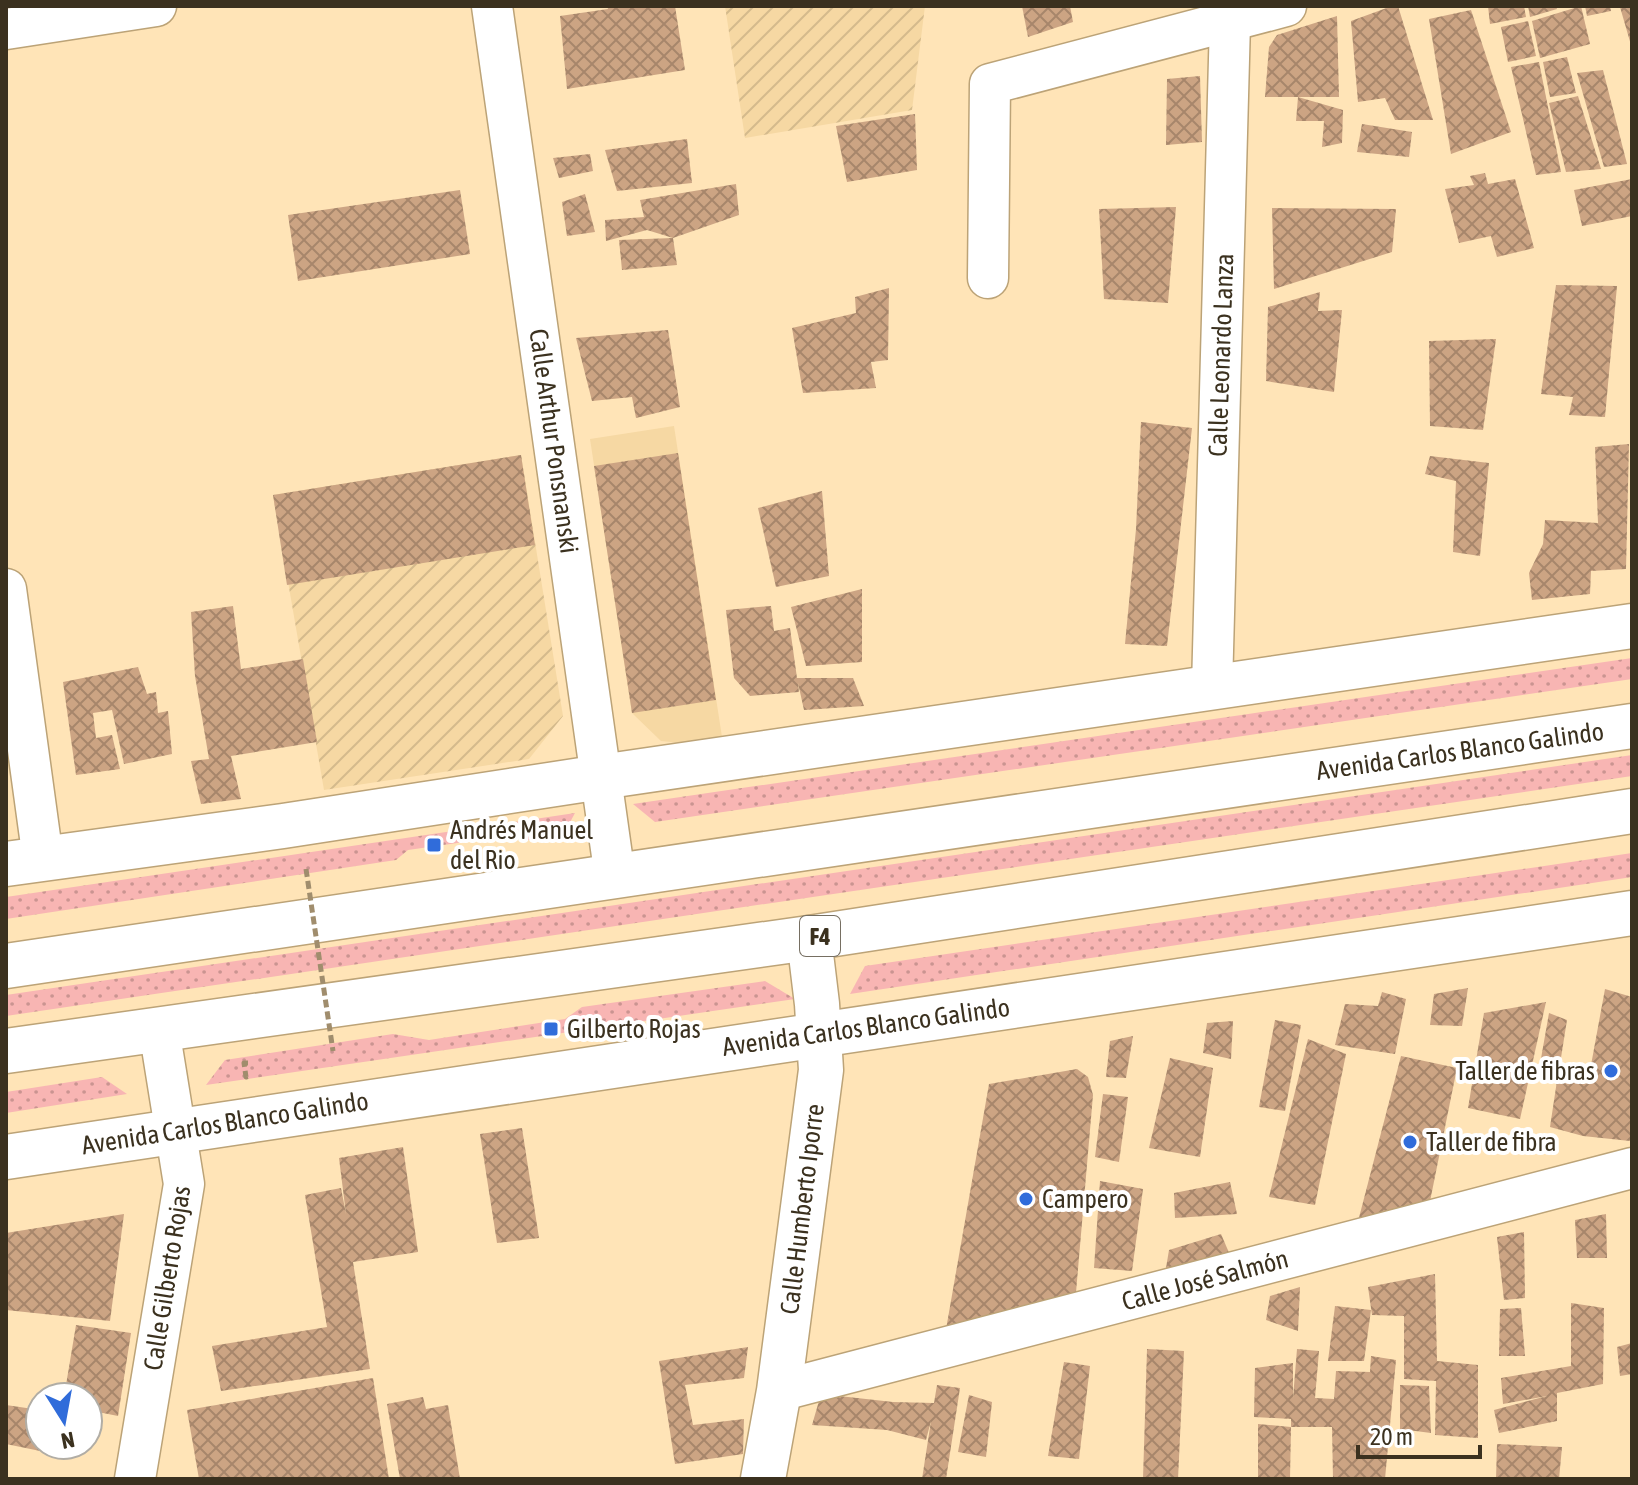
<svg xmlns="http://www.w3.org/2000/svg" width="1638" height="1485" font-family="'Asap Condensed',sans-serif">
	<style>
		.built { fill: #f6d8a3 }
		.industrial { fill: url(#industrial-furrows) }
		.grass { fill: url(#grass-dots) }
		.building { fill: url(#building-cross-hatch) }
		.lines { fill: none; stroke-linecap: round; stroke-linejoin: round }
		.minor-casing { stroke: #bca377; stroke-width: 43 }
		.tertiary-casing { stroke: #bca377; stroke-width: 47 }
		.trunk-casing { stroke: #bca377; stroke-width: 47 }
		.path { stroke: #a08d6d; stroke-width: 5; stroke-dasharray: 8 4; stroke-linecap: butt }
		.minor { stroke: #fff; stroke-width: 40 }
		.tertiary { stroke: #fff; stroke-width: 44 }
		.trunk { stroke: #fff; stroke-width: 44 }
		.path-bridge { stroke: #a08d6d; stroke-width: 5; stroke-dasharray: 8 4; stroke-linecap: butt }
		.poi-dot { fill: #306cda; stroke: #fff; stroke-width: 3 }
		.labels { text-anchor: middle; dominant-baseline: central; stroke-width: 8; stroke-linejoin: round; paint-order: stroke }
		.shield { fill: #fff; stroke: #766f62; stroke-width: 2 }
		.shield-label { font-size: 24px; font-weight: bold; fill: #3b311f }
		.street-label { font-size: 26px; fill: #3b311f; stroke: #fff }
		.poi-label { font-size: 26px; fill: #3b311f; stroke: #fff; text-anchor: start }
	</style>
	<defs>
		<pattern id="industrial-furrows" width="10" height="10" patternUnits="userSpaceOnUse" patternTransform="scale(2)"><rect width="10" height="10" fill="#f6d8a3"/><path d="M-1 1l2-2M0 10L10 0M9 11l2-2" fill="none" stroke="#d4ba8c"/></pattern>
		<pattern id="grass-dots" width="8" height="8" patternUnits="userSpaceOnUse" patternTransform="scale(2)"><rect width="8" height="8" fill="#f8b5b3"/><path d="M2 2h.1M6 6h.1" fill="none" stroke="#ca9491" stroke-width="1.8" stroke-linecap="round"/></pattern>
		<pattern id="building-cross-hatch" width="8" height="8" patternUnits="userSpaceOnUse" patternTransform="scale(2)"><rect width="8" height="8" fill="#cca483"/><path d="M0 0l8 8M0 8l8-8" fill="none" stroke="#a7866b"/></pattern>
	</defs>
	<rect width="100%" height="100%" fill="#ffe4b7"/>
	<!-- built -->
	<path class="built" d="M674,426L722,737L680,743L661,741L632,713L590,439Z"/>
	<!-- industrial -->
	<g class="industrial">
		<path d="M725,6H925L912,110L745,138Z"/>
		<path d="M521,455L563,716L529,759L324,790L273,495Z"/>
	</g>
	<!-- grass -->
	<g class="grass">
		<path d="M1632,658V679L655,822L633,804Z"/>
		<path d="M1632,755V776L6,1016V995Z"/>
		<path d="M575,813L561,839L535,842L514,835L408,850L396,860L6,919V897Z"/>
		<path d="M1632,853V877L850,994L865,966Z"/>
		<path d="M765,981L795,999L206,1085L225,1060L393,1034L429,1040L565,1019L582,1007Z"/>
		<path d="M102,1077L127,1094L6,1113V1092Z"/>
	</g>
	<!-- building -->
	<g class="building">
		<path d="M607,6H675L685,70L567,89L560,16L608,9Z"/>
		<path d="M1022,6H1070L1073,22L1028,37Z"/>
		<path d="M1392,6H1398L1433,120H1395L1385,98L1358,102L1351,21Z"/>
		<path d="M1488,6H1524L1526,17L1490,24Z"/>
		<path d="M1528,6H1556L1557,9L1530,17Z"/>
		<path d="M1581,6L1590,44L1540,58L1532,21Z"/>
		<path d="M1585,6H1610L1611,11L1587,16Z"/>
		<path d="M1632,6V45H1631L1620,7Z"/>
		<path d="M1471,10L1511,132L1451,154L1429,19Z"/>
		<path d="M1337,16L1339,97H1265L1269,47L1277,35Z"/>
		<path d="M1528,21L1536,56L1508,62L1501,27Z"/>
		<path d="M1567,57L1576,93L1550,97L1543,62Z"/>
		<path d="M1539,62L1561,172L1536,175L1511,67Z"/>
		<path d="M1603,70L1627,164L1604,167L1577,73Z"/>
		<path d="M1200,76L1202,142L1166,145L1167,79Z"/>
		<path d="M1578,96L1601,169L1566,172L1549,103Z"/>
		<path d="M1298,97L1343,110L1342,143L1322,147L1324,121H1296Z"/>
		<path d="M915,114L917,170L847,182L836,126Z"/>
		<path d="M1362,124L1412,132L1409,157L1357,152Z"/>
		<path d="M687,139L692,183L617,191L605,150Z"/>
		<path d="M590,154L593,171L559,178L553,158Z"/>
		<path d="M1485,173L1488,184L1515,179L1534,248L1497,257L1491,236L1459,243L1445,189L1474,185L1470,176Z"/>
		<path d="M1632,179V216L1582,226L1574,190Z"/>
		<path d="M736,184L739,215L673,238L677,265L622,270L619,240L673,238L647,230L606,241L605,220L644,217L640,200Z"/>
		<path d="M460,190L470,254L298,281L288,215Z"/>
		<path d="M585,194L595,232L567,236L562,202Z"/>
		<path d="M1176,207L1168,303L1104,299L1099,209Z"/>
		<path d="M1272,208L1396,209L1392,252L1274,289Z"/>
		<path d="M1556,285L1617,286L1605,417L1569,415L1573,397L1541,394Z"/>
		<path d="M889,288L888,360L871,362L876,388L803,393L792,328L856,313L855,297Z"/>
		<path d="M1320,292L1318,311L1342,310L1334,392L1266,381L1268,307Z"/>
		<path d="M668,330L680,407L636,418L632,397L592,401L576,338Z"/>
		<path d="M1496,339L1483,430L1430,426L1429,341Z"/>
		<path d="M1141,422L1192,428L1167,646L1125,644L1136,529Z"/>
		<path d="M1629,444L1626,569L1591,571L1590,594L1532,600L1529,573L1543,544L1545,520L1598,523L1595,447Z"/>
		<path d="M678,453L716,700L632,713L594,466Z"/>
		<path d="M521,455L535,545L287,585L273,495Z"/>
		<path d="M1430,456L1489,463L1480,556L1453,552L1456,481L1425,474Z"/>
		<path d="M822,491L829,576L776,587L758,508Z"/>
		<path d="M862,589V662L806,666L791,607Z"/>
		<path d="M233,606L241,669L303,659L317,742L231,756L241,799L201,804L191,761L209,759L195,676L191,612Z"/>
		<path d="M771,606L774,631L790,628L797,678H853L864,706L804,710L798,683L799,692L750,696L734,678L726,610Z"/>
		<path d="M138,667L147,694L156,692L158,713L168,711L172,754L124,764L112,710L93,713L96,738L112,735L120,769L76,775L63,682Z"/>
		<path d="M1468,988L1462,1026L1430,1025L1434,994Z"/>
		<path d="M1605,989L1632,997L1630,1141L1583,1136L1550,1127L1558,1074L1539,1070L1549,1013L1567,1020L1560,1064L1589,1076Z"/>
		<path d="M1382,992L1406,999L1395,1054L1335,1045L1345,1004L1378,1006Z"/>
		<path d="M1546,1002L1520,1119L1468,1108L1484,1013Z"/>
		<path d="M1275,1020L1301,1025L1285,1111L1259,1107Z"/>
		<path d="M1233,1021L1231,1059L1203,1053L1207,1023Z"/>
		<path d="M1133,1036L1126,1078L1106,1077L1110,1041Z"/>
		<path d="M1308,1039L1346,1054L1315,1205L1269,1197Z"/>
		<path d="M1401,1056L1457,1068L1427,1216L1355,1233Z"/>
		<path d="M1170,1058L1213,1068L1200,1157L1149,1148Z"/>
		<path d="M1077,1069L1088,1077L1093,1095L1075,1304L945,1335L989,1084Z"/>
		<path d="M1103,1094L1128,1097L1119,1162L1095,1157Z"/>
		<path d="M522,1128L539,1238L497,1243L480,1134Z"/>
		<path d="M403,1147L418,1252L353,1262L370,1369L221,1391L212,1346L327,1327L305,1195L341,1188L346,1214L339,1158Z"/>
		<path d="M1100,1181L1143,1189L1132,1271L1094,1268Z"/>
		<path d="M1230,1182L1237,1214L1175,1218L1174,1193Z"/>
		<path d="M124,1214L110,1321L6,1310V1233Z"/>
		<path d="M1606,1214L1607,1258H1577L1575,1220Z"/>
		<path d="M1524,1232L1525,1298L1504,1300L1497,1237Z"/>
		<path d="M1221,1234L1233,1262L1165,1274L1169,1250Z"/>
		<path d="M1435,1274L1437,1361L1478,1365V1438L1435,1435L1436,1381L1404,1379V1316L1372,1315L1368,1287Z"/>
		<path d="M1300,1287L1298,1331L1266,1320L1270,1296Z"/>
		<path d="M1571,1303L1604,1308L1603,1384L1557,1393V1421L1499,1433L1494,1410L1547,1396L1503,1404L1501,1378L1571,1366Z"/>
		<path d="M1335,1306L1371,1310L1364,1361H1328Z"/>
		<path d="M1521,1308L1525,1356H1499L1500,1309Z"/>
		<path d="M76,1325L131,1333L118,1416L88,1410V1397H64Z"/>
		<path d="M1632,1343V1374L1620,1376L1617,1347Z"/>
		<path d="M748,1347L744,1378L685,1385L693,1425L744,1419L743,1454L675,1464L659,1361Z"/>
		<path d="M1147,1349L1184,1351L1178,1479H1143Z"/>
		<path d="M1297,1349L1319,1351L1315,1398L1334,1399L1336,1371L1370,1372L1371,1356L1396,1360L1385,1479H1333L1332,1427H1291L1290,1479H1258V1424L1291,1427V1419L1254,1417L1255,1368L1293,1363V1398Z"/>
		<path d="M1064,1362L1090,1366L1079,1459L1048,1456Z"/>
		<path d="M373,1378L389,1479H199L187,1410Z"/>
		<path d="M937,1385L960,1388L946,1479H922L931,1421L926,1440L887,1430L812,1425L821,1394L893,1402L934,1403Z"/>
		<path d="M1400,1385L1429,1386L1431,1433L1400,1429Z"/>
		<path d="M969,1395L992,1402L986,1457L958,1452Z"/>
		<path d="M423,1397L426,1409L448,1405L460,1479H400L387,1404Z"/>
		<path d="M6,1405L40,1410V1445H51L50,1453L6,1444Z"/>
		<path d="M1497,1444L1562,1447L1559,1479H1496Z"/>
	</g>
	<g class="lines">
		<!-- minor casing -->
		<g class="minor-casing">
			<g id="minor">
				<path d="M492,6L615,877"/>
				<path d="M6,29L156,6"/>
				<path d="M988,278L990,84L1286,6"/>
				<path d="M6,589L43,859"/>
				<path d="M1212,688L1230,22"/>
				<path d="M779,1391L1632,1168"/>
				<path d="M135,1479L184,1184L159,1029"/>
			</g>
		</g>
		<!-- tertiary casing -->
		<g class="tertiary-casing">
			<g id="tertiary">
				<path d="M6,864L283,826L601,777L1632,626"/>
				<path d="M6,1157L1632,913"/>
				<path d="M763,1479L779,1391L821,1070L817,1004L809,938"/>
			</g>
		</g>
		<!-- trunk casing -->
		<g class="trunk-casing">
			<g id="trunk">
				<path d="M6,966L1632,726"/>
				<path d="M6,1051L809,938L1632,811"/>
			</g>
		</g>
		<!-- path -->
		<path class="path" d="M248,1063H244L246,1077L250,1076"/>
		<!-- minor -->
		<use href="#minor" class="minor"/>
		<!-- tertiary -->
		<use href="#tertiary" class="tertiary"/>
		<!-- trunk -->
		<use href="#trunk" class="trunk"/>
		<!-- path-bridge -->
		<path class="path-bridge" d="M306,869L333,1051"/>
	</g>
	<!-- markers -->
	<g class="poi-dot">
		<rect x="426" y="837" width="16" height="16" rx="4"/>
		<rect x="543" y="1021" width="16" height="16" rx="4"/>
		<circle cx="1611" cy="1071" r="8"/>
		<circle cx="1410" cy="1142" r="8"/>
		<circle cx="1026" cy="1199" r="8"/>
	</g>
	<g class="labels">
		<!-- shield labels -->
		<rect class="shield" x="800" y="916" width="40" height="40" rx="6"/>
		<g class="shield-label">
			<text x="820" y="936">F4</text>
		</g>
		<!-- street labels -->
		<g class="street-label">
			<text transform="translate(1221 355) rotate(-88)">Calle Leonardo Lanza</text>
			<text transform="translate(554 441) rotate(82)">Calle Arthur Ponsnanski</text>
			<text transform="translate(1460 751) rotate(-8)">Avenida Carlos Blanco Galindo</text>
			<text transform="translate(866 1027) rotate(-8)">Avenida Carlos Blanco Galindo</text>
			<text transform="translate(225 1123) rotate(-9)">Avenida Carlos Blanco Galindo</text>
			<text transform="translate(802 1209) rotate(-83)">Calle Humberto Iporre</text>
			<text transform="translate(167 1278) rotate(-81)">Calle Gilberto Rojas</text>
			<text transform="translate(1205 1280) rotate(-15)">Calle José Salmón</text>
		</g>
		<!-- poi labels -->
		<g class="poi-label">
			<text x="450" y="830">Andrés Manuel<tspan x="450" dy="30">del Rio</tspan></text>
			<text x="567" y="1029">Gilberto Rojas</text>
			<text x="1595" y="1071" text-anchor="end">Taller de fibras</text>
			<text x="1426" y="1142">Taller de fibra</text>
			<text x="1042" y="1199">Campero</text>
		</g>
	</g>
	<!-- border -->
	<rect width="1638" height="1485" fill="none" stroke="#3b311f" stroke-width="16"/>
	<!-- north arrow -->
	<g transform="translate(64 1421) rotate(169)"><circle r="38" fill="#ffffff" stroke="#b1ada5" stroke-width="2"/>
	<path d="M0-6L14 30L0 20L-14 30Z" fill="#306cda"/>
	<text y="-12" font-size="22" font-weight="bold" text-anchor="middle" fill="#3b311f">N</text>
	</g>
	<!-- scale -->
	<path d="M1358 1445v12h122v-12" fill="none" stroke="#3b311f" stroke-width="4"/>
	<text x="1370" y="1445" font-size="24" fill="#3b311f" stroke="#ffffff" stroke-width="6" paint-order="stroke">20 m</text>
</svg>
